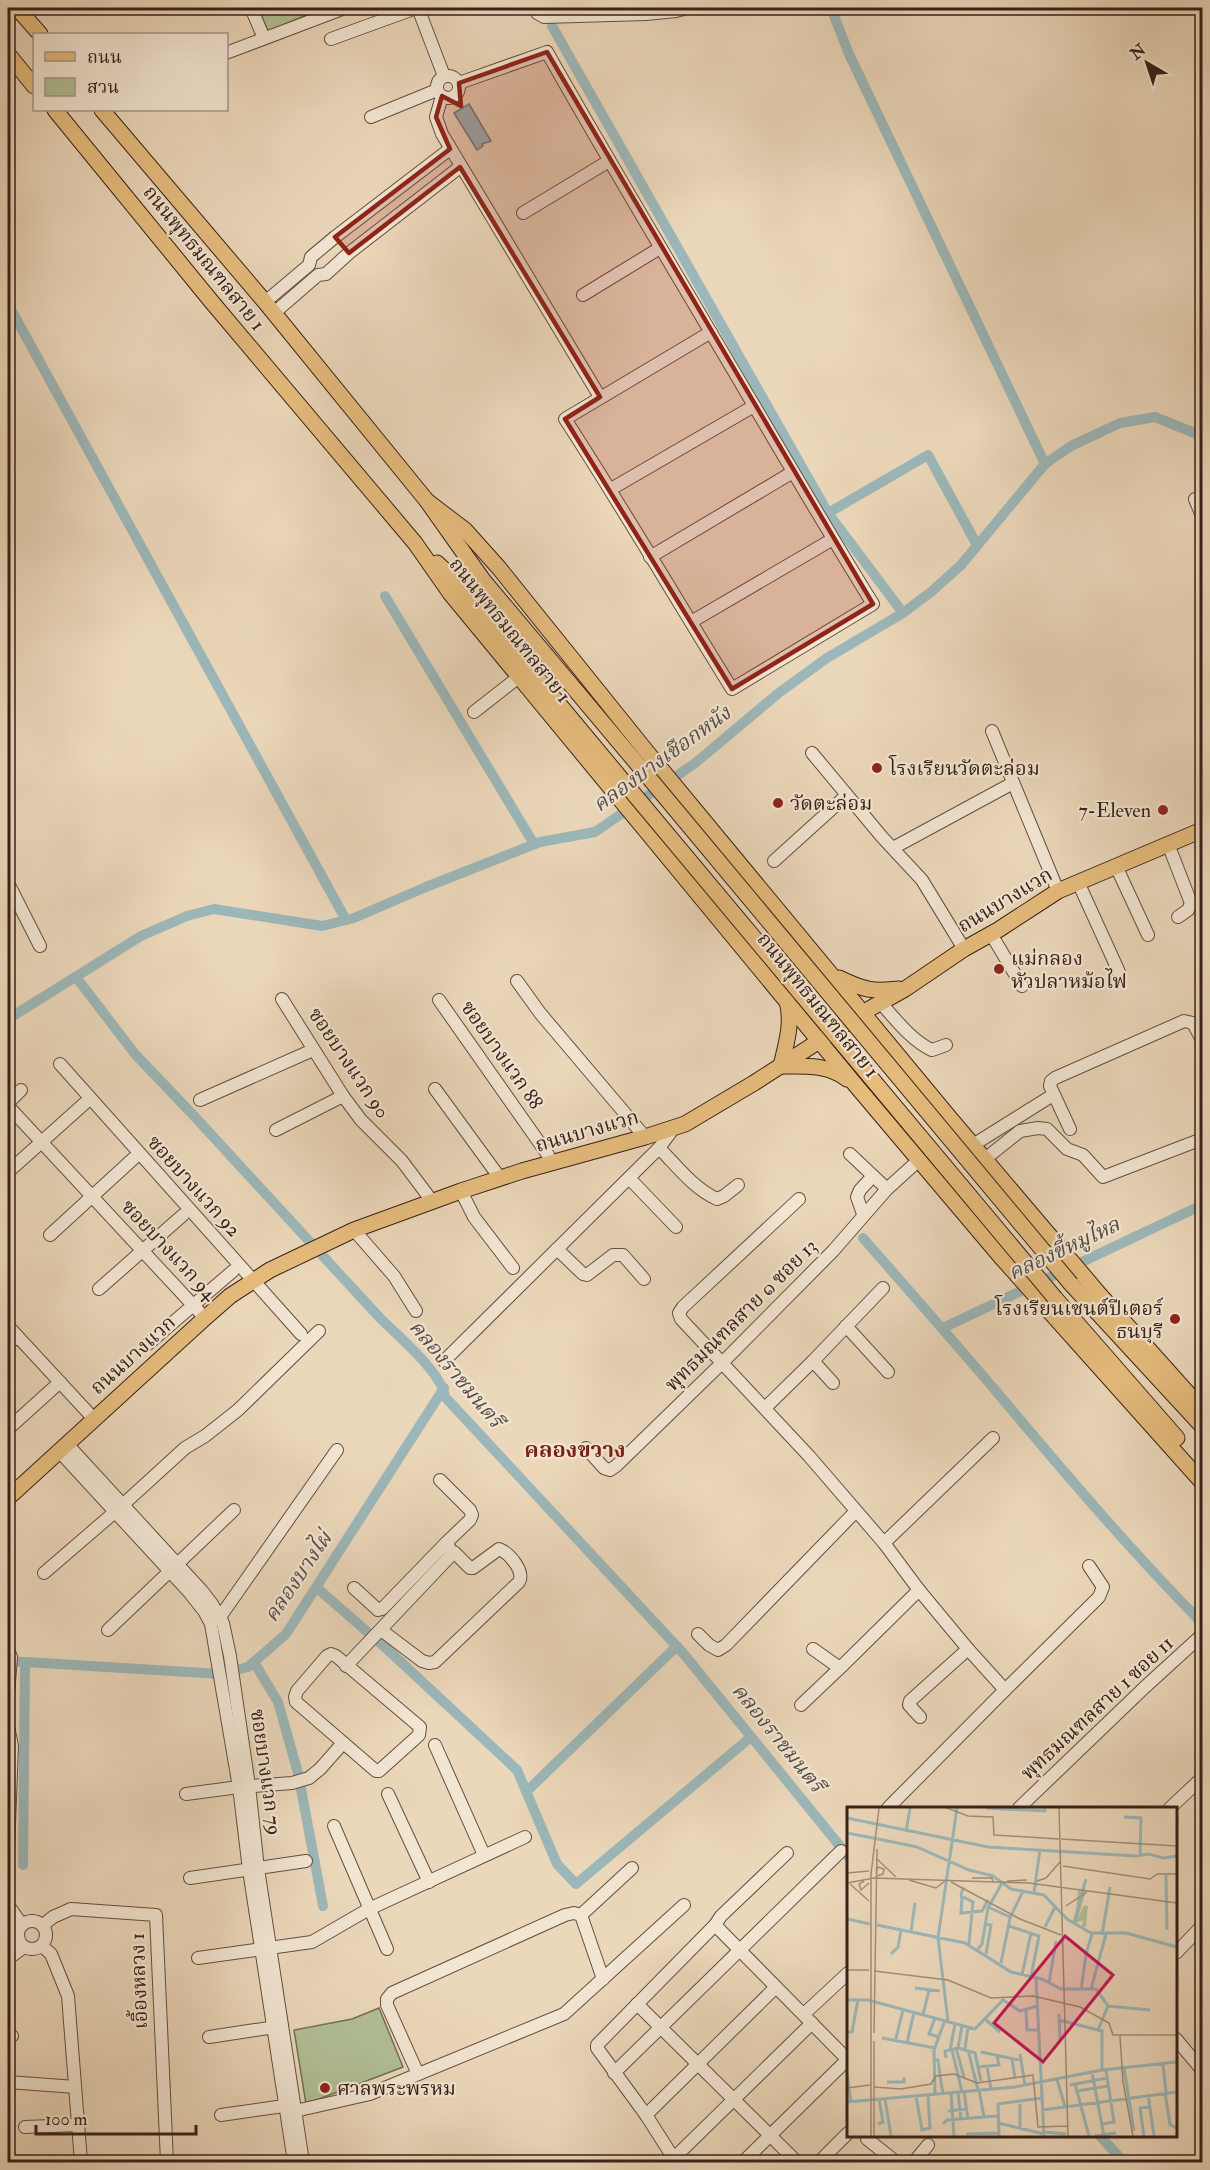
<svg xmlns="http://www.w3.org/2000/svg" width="1210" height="2170" font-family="'IM FELL Double Pica','Noto Serif Thai',serif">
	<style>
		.green { fill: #b1bf95; stroke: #747056; stroke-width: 1.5 }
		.water { fill: #9cb7b9; stroke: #747b79; stroke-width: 1.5 }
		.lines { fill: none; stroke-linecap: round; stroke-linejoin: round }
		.canal { stroke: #9cb7b9; stroke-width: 10 }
		.minor-casing { stroke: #644e40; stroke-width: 14 }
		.major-casing { stroke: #372018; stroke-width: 17 }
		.minor { stroke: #f2e5d2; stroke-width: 12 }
		.major { stroke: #e6bc7d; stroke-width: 15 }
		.major-bridge-casing { stroke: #372018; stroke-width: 17; stroke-linecap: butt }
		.major-bridge { stroke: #e6bc7d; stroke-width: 15 }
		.marked { fill: #8f2418; fill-opacity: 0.2; stroke: #8f2418; stroke-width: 4.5; stroke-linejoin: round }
		.poi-dot { fill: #8f2418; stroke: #f2e5d2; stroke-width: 2 }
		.labels { text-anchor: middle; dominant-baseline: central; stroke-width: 4.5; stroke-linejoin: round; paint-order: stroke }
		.street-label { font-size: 20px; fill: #372018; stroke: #f2e5d2 }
		.poi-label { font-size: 20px; fill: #372018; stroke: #f2e5d2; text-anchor: start }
		.water-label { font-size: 21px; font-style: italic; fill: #554d48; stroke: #f2e5d2 }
		.quarter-label { font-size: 22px; font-weight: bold; fill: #7a1f14; stroke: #f2e5d2 }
		.inset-river { fill: none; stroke: #9cb7b9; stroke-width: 3 }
		.inset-road { fill: none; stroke: #a38e79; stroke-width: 1.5 }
		.view { fill: #c2185b; fill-opacity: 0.15; stroke: #c2185b; stroke-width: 3 }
		.inset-edge { fill: none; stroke: #372018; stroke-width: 3 }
	</style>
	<rect width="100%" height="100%" fill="#ebd7ba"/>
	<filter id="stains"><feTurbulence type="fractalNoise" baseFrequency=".00333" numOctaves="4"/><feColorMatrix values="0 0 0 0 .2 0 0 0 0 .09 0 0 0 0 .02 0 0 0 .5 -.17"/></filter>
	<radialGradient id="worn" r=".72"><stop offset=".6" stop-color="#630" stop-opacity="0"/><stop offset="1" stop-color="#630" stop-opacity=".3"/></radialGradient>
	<!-- green -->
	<g class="green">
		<path d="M258,8H306L309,14L268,31Z"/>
		<path d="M379,2008L403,2067L306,2104L294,2030L352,2019Z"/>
	</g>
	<!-- water -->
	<path class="water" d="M469,104L491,141L482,144L483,146L477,150L454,113Z"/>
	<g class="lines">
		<!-- canal -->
		<g class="canal">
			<path d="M544,8L545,9"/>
			<path d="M831,8L849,54L1045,464"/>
			<path d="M552,26L828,513L903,613"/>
			<path d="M8,304L346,920"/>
			<path d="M828,513L928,455L977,545"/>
			<path d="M385,596L534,844"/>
			<path d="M76,977L135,1054L195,1117L380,1318C398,1336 442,1373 445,1397L683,1653L848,1856"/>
			<path d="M8,1019L141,936L187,916L214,909L322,926L354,918L426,887L540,842L595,832L694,764L780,692L827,658L903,613L931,592L961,565L1045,464L1071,446L1120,423L1155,417L1202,436"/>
			<path d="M863,1238C911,1293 959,1347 1006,1403C1069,1478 1133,1553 1202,1623"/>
			<path d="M943,1328L1202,1205"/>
			<path d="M316,1587L388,1650L517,1770L557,1864L576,1884L751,1737"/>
			<path d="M8,1661L221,1674L248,1667L286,1634L444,1388"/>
			<path d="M254,1662L278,1702L298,1773L323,1906"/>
			<path d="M526,1792L677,1646"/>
			<path d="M23,1865L25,1663"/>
			<path d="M1100,2136L1124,2162"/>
		</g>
		<!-- minor casing -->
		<g class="minor-casing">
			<g id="minor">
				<path d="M251,8L264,38"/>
				<path d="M418,8L444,76"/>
				<path d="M535,8L537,13L544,17L646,14L676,11L687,8"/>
				<path d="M331,39L416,8"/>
				<path d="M226,53L345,8"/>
				<circle cx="448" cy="87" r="11"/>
				<path d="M459,83L547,52C600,146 655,238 710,331C764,422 817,514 873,604L732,689C676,599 623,508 565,419L711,332"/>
				<path d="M442,96L436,117L442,134L600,397"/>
				<path d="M371,117L437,90"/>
				<path d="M523,213L609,161"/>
				<path d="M583,295L660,248"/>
				<path d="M265,302L309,265L311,257L335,237L450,149"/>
				<path d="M274,313L318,275L326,274L349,253L460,167"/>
				<path d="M611,489L754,406"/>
				<path d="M1195,499L1202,516"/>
				<path d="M650,557L793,472"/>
				<path d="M691,622L833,539"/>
				<path d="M474,712L520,676"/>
				<path d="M992,731L1058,891"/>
				<path d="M812,753L882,837L922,880L964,949"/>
				<path d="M1168,844L1191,903L1188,910L1178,917"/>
				<path d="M893,848L1013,783"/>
				<path d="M774,861L847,795"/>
				<path d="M1116,866L1148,935"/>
				<path d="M1078,882L1119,972"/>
				<path d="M8,883L40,946"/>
				<path d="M991,934L1022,986"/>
				<path d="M517,981L540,1013L645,1137"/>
				<path d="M282,999L343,1096L361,1120L402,1161L432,1201"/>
				<path d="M439,1000L548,1155L550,1164"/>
				<path d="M881,1003C895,1019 912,1041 932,1050L946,1045"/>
				<path d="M60,1064L301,1334"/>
				<path d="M435,1089L500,1178"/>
				<path d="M200,1100L313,1050"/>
				<path d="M8,1103L21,1090"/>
				<path d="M8,1106L205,1318"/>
				<path d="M1070,1129L1050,1086L1051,1081L1055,1078L1184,1021L1193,1023L1202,1040"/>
				<path d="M276,1130L343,1096"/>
				<path d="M973,1145L1053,1095"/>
				<path d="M659,1148C677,1166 693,1188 717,1199L724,1196L738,1185"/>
				<path d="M850,1154L887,1189"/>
				<path d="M985,1159L1020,1131L1038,1128L1047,1129L1067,1149L1083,1155L1103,1177L1202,1139"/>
				<path d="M8,1172L85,1103"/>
				<path d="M629,1178L676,1227"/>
				<path d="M461,1191L474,1217L513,1268"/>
				<path d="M799,1199L683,1307L679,1313L681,1319L809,1456L884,1543L919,1590L968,1649L1005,1690"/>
				<path d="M863,1214L857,1197L860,1190L873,1176"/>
				<path d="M354,1230L394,1276L416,1311"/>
				<path d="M50,1235L134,1158"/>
				<path d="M557,1249L583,1274L587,1275L613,1255H623L644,1279"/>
				<path d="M99,1289L183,1215"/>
				<path d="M8,1326L94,1419"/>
				<path d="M846,1326L888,1372"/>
				<path d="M148,1344L233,1271"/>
				<path d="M8,1345L17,1336"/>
				<path d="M444,1361L659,1148L673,1129"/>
				<path d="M813,1361L833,1383"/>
				<path d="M765,1408L813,1361L883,1288"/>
				<path d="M8,1429L60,1382"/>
				<path d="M67,1444L202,1591L212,1604L223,1623L230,1656L249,1786L258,1869L303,2162"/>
				<path d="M586,1448L604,1468L610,1470L616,1466L723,1362L833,1251L887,1189L919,1160"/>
				<path d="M59,1451L189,1592L204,1611L211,1624L239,1787L249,1870L294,2162"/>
				<path d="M440,1480L470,1510L472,1515L470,1520L446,1543L449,1547"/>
				<path d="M884,1543L993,1438"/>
				<path d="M44,1573L116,1511L185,1448L205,1436L238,1410L319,1331"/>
				<path d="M354,1588L378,1610L382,1609L446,1543"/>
				<path d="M220,1617L337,1450"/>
				<path d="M108,1630L234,1510"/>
				<path d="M698,1634L709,1645L718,1650L726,1645L856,1511"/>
				<path d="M813,1649L837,1666H842L919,1590"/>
				<path d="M8,1650L11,1657L8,1695"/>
				<path d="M331,1654L336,1656L420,1727L419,1735L379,1771H376L296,1702L295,1697L297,1691L327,1656Z"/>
				<path d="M346,1666L454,1552L470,1568H473L499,1549C509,1553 525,1571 519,1582L435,1662L429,1663L422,1661L381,1630"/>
				<path d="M801,1705L842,1666"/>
				<path d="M920,1717L909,1705L910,1701L968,1649"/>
				<path d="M8,1726L12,1746L8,1851"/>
				<path d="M435,1745L484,1855"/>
				<path d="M186,1794L239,1787L292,1783L309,1778L320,1769L343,1743"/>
				<path d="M388,1794L429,1882"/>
				<path d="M888,1808L1005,1690L1099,1597L1103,1587L1089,1566"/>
				<path d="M1019,1808L1145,1687L1202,1635"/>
				<path d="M1170,1808L1202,1778"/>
				<path d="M334,1826L387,1949"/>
				<path d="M190,1878L306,1861"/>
				<path d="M8,1905L22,1925"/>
				<path d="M581,1915L632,1868"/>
				<circle cx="32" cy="1935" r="14"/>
				<path d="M43,1925L53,1917L71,1909L156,1915L167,2162"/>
				<path d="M715,1925L848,2060"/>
				<path d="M42,1946L51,1954L68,1996L81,2162"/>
				<path d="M1176,1953L1202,1926"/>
				<path d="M198,1958L312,1942L369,1909L525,1837"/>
				<path d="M8,1959L24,1947"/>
				<path d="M637,2004L797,2162"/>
				<path d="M804,2014L848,1973"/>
				<path d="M8,2036H12"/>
				<path d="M209,2037L282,2026"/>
				<path d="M1176,2039L1202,2070"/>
				<path d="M614,2073L841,1851"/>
				<path d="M418,2074L387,2005V1999L392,1993L565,1915L574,1913L581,1915L603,1979"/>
				<path d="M8,2082L75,2087"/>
				<path d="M295,2111L370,2094L564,2014L684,1905"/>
				<path d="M221,2115L291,2105"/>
				<path d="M646,2115L776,1987"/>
				<path d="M25,2127L78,2125"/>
				<path d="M867,2139L896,2162"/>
				<path d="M674,2158L812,2023"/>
				<path d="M676,2162L646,2115L597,2048V2045L715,1925L721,1916L787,1853"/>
				<path d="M743,2162L848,2059"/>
				<path d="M819,2162L848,2133"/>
				<path d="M914,2162L928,2145"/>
			</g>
		</g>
		<!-- major casing -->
		<g class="major-casing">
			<g id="major">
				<path d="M17,8L40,34"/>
				<path d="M8,54L34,86"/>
				<path d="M55,110L211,301L415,543L450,593L858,1088L1000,1256L1202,1482"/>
				<path d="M102,110L265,302L427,501L483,580L645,773"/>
				<path d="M427,501L465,530L499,568L647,752L949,1117L1100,1295L1202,1409"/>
				<path d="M437,563L459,584L628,787"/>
				<path d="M839,978C864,990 872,992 899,989"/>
				<path d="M781,1066C804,1066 828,1064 847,1079"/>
				<path d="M781,1066C786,1044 793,1023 787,1001"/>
				<path d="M1071,1284L1202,1426"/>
				<path d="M1055,1298L1177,1438"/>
				<path d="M8,1498L205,1318L230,1296L270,1270L354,1230L461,1191L522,1171L645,1137L685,1124L754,1083L864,1012L905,989L964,949L998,930L1058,891L1202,830"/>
			</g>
		</g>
		<!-- minor -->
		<use href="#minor" class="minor"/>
		<!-- major -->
		<use href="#major" class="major"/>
		<!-- major-bridge casing -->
		<g class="major-bridge-casing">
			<g id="major-bridge">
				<path d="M645,773L1071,1284"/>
				<path d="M628,787L1055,1298"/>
			</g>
		</g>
		<!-- major-bridge -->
		<use href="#major-bridge" class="major-bridge"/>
	</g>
	<!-- marked area -->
	<path class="marked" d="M547,52L873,604L732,689L565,419L600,397L460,167L349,253L335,237L450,149L436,117L442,96L461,106L459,83Z"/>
	<!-- markers -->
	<g class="poi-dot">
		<circle cx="877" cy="768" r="6"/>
		<circle cx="778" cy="803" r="6"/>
		<circle cx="1163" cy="810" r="6"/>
		<circle cx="999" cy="969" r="6"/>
		<circle cx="1175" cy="1319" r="6"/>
		<circle cx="325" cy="2088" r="6"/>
	</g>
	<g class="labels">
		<!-- street labels -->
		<g class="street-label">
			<text transform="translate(204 258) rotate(51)">ถนนพุทธมณฑลสาย 1</text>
			<text transform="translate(510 630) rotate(51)">ถนนพุทธมณฑลสาย 1</text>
			<text transform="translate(1005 900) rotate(-31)">ถนนบางแวก</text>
			<text transform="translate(818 1005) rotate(51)">ถนนพุทธมณฑลสาย 1</text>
			<text transform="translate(502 1055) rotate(55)">ซอยบางแวก 88</text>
			<text transform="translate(349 1063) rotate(56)">ซอยบางแวก 90</text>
			<text transform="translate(587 1131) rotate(-16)">ถนนบางแวก</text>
			<text transform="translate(194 1186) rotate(48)">ซอยบางแวก 92</text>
			<text transform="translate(169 1250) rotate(47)">ซอยบางแวก 94</text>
			<text transform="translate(741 1315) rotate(-45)">พุทธมณฑลสาย ๑ ซอย 13</text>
			<text transform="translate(133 1355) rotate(-42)">ถนนบางแวก</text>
			<text transform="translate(1097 1708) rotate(-43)">พุทธมณฑลสาย 1 ซอย 11</text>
			<text transform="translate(266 1772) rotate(82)">ซอยบางแวก 79</text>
			<text transform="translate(139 1981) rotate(-92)">เอิ้องหลวง 1</text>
		</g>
		<!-- poi labels -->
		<g class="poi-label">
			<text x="889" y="768">โรงเรียนวัดตะล่อม</text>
			<text x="790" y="803">วัดตะล่อม</text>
			<text x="1151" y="810" text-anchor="end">7-Eleven</text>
			<text x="1011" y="958">แม่กลอง<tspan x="1011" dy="23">หัวปลาหม้อไฟ</tspan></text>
			<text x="1163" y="1308" text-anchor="end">โรงเรียนเซนต์ปีเตอร์<tspan x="1163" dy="23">ธนบุรี</tspan></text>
			<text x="337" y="2088">ศาลพระพรหม</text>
		</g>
		<!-- water labels -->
		<g class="water-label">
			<text transform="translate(662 759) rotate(-36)">คลองบางเชือกหนัง</text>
			<text transform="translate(1064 1249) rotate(-25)">คลองขี้หมูไหล</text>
			<text transform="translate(456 1374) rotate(50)">คลองราชมนตรี</text>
			<text transform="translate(298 1577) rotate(-56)">คลองบางไผ่</text>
			<text transform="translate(778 1738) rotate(51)">คลองราชมนตรี</text>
		</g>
		<!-- quarter labels -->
		<g class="quarter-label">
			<text x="575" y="1450">คลองขวาง</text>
		</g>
	</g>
	<!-- overview -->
	<g transform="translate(847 1807)">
		<rect width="330" height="330" fill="#ebd7ba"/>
		<path d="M231,83L239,84L231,111L237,98L241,99L239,120L235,119L236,113L228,116Z" fill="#b1bf95"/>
		<path class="inset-river" d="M139,1L198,4V1M277,10L294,11L293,49M0,11L141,40L289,49L302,47L316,51L330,49M59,25L63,1M0,26L31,32M31,32L70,40L122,63L146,69L164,82L197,88L220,112L244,126H279L330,140M319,68L320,123M116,80L114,89L126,95L122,137M187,86L193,42M115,90L114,106L135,104L141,93M143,101L163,110M0,112L23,117M227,116L239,72M138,117L144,118L139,147M30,118L118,136L164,165L195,172L214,182H249L261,199L251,223M162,119L192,129L184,169M198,120L209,98M64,125L68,96M255,128L263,80M131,142L135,137L141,101L155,76M44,147L51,140L54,123M239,147L245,127M154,156L163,111L176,84M175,168L184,126M189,171L197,329M202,176L209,134M68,181L93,184M244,182L259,127M234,183L239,148M0,193H21L128,222L156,193L173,204L190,199M261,199L303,203M179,203L180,223H191M212,207L213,233M76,208L82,183M88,211L82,227L93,230M138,212L153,225M212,213L255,224V263M101,214L91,131L110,1M115,219L111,241L128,246L134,274M0,225H5L11,193M35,231L88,241M48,235L56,203M60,236L67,205M109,241L117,270M118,242L121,220M103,243L108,217M105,243L115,285M121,243L131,283M134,245L172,253M173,247L178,278M99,251L98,244L111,241M165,252L168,271M87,253H91L93,268M316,257L319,285M140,259L144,282M131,260L152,258L150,249M277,261L287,324M245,265L257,329M0,267L4,295M93,269L96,287M210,272L218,300M40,275H57V270M228,277L242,329M223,278L260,271M132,283L137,310M230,284L261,279M111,285L114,312M117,285L121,312M318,285L323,318L330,321M104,286L107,329M88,287L87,243L98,213M301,287L307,329M69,289L75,323L83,321L81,288M38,292L44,329M0,295L168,280L255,263L330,255M173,297V323M195,303L330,285M101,304L120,302M151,316L197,327M31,317L36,315L32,292M96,317L100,313L150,309M255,317L267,315L259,263M197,325L219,327M119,327L151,326M152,329L151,297L195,291M248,329L269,326M297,329L293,301L303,300"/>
		<path class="inset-road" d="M100,1L121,9L146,10L147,28L212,32M212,1L221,329M214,32L330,39M30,52L49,70M216,59L303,72L310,67H330M0,66L22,64M29,66L31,60L37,62L36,67L30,69M125,71H145L146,75M62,73L89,81L98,74M17,74L12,77L14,83L22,76M160,74L180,73M190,74L199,71L213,55M104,75L173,112L214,128M0,76L27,71L182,76L330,96M3,77L22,94M219,99L240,85M0,163H22M27,164L101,173L144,191L186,189L233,200L262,216L266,228H330M27,226L30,42M273,229L276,275L286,329M27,234V329M27,280L54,282L84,277L89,269L107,267L130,276L186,268L191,320L221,319M0,281L23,278M24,329V67L32,1"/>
		<path class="view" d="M218,129L266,168L196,255L147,216Z"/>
		<rect width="330" height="330" class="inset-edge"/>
	</g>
	<!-- margin -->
	<rect width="1210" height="2170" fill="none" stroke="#ebd7ba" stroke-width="30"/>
	<rect x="9" y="9" width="1192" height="2152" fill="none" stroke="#372018" stroke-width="3"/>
	<rect x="15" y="15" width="1180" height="2140" fill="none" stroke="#372018" stroke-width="1.5"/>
	<!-- legend -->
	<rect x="33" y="33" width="195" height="78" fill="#f2e5d2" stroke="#a79688" stroke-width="1.5"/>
	<rect x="45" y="52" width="30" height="9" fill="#e6bc7d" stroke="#a79688" stroke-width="1.5"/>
	<text x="87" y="63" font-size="18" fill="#372018">ถนน</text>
	<rect x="45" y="78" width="30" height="18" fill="#b1bf95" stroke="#a79688" stroke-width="1.5"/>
	<text x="87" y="93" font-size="18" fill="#372018">สวน</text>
	<!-- north arrow -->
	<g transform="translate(1147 63) rotate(321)" stroke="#f2e5d2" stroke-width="4.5" paint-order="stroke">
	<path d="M0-4.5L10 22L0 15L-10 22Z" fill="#372018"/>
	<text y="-9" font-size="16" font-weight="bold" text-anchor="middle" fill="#372018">N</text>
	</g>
	<!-- scale -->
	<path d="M36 2125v9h160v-9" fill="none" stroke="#372018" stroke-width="3"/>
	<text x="45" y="2125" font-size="18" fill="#372018" stroke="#f2e5d2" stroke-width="4.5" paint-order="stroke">100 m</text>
	<rect width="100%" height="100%" filter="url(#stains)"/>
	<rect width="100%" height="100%" fill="url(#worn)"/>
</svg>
